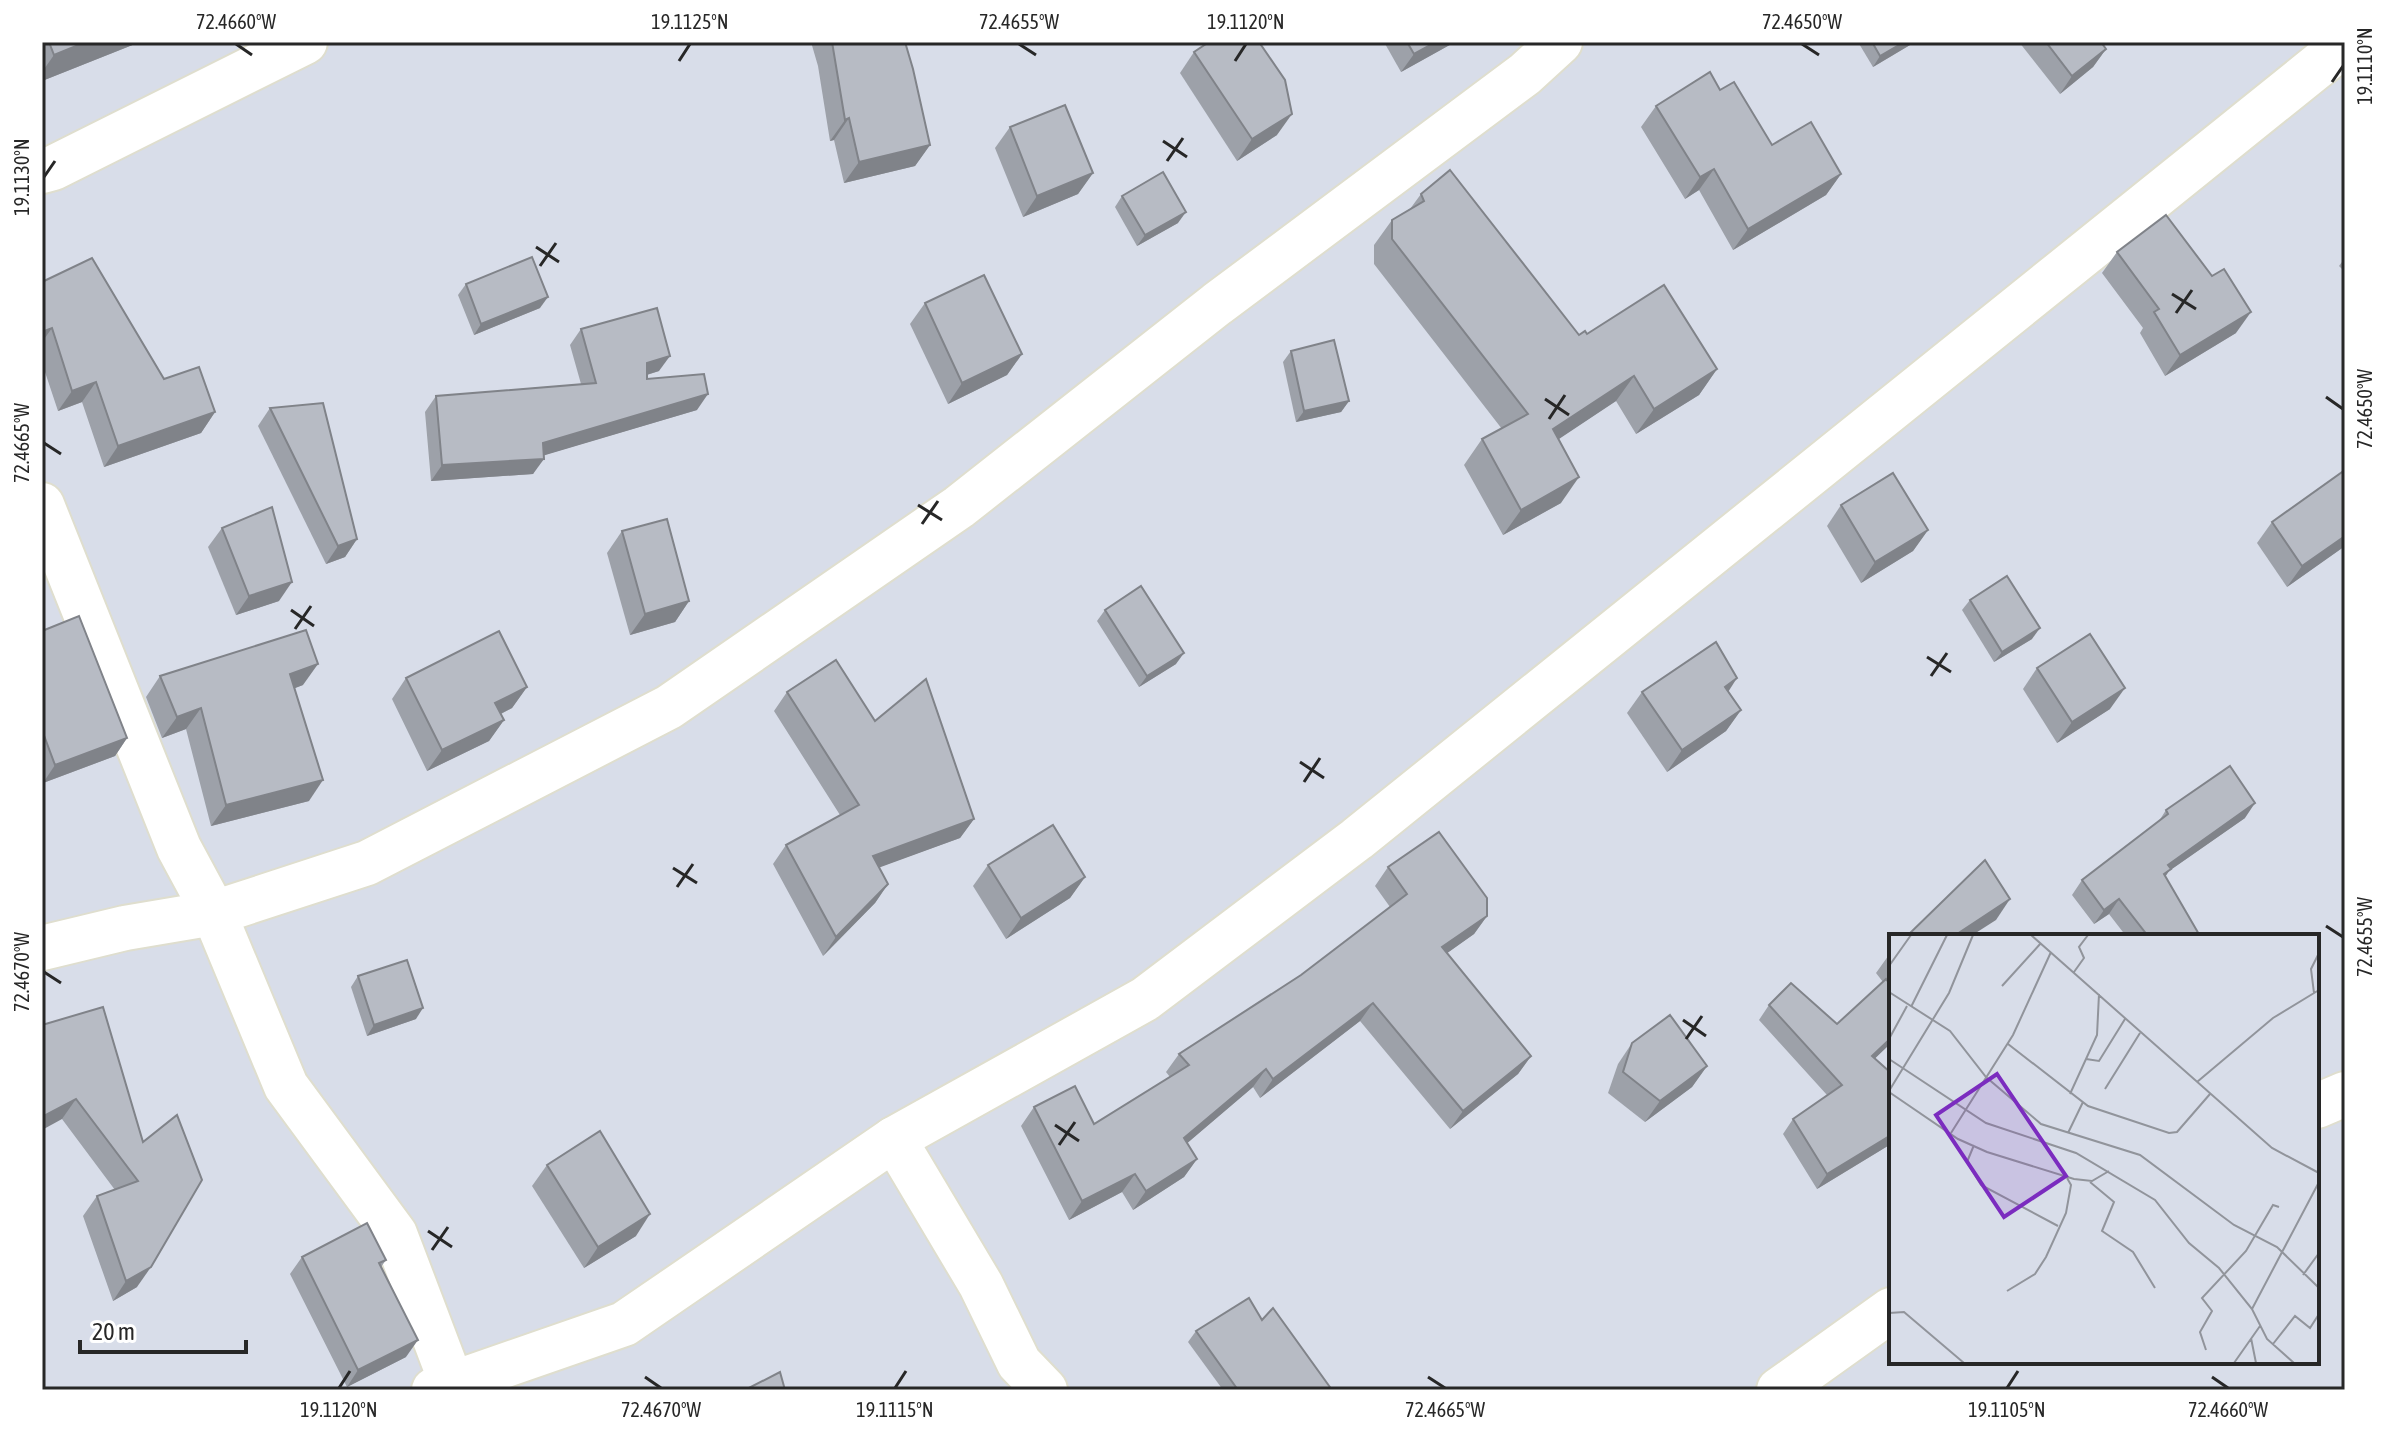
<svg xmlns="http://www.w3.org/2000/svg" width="2387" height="1432" font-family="'Asap Condensed',sans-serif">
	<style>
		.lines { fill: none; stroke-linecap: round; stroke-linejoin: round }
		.minor-casing { stroke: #dfdece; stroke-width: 48 }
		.minor { stroke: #fff; stroke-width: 44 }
		.wall { fill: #9da1a9 }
		.shaded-wall { fill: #808389 }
		.building { fill: #b7bbc4; stroke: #808389; stroke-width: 2 }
		.ticks { fill: none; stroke: #272727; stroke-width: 3 }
		.inset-road { fill: none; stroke: #91949b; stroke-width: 2 }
		.view { fill: #7b2cbf; fill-opacity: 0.15; stroke: #7b2cbf; stroke-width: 4 }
		.inset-edge { fill: none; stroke: #272727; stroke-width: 4 }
		.neatline { fill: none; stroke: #272727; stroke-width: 3 }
		.ticks-label { font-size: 20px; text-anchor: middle; fill: #272727 }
	</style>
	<rect width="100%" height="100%" fill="#d8dde9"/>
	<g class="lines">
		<!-- minor casing -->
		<g class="minor-casing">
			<g id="minor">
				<path d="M42,171L53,168L305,42"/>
				<path d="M42,505L179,848L214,913L286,1086L395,1234L452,1384"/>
				<path d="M42,948L125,928L214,913L367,863L669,707L959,507L1217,304L1525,74L1560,42"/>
				<path d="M2317,1106L2345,1094"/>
				<path d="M894,1139L981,1285L1019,1363L1045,1390"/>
				<path d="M434,1390L624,1324L894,1139L1145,999L1357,839L2345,44"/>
				<path d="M1779,1390L1891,1310"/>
			</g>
		</g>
		<!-- minor -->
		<use href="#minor" class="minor"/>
	</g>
	<!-- wall -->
	<g class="wall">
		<path d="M42,42H140L42,81Z"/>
		<path d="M811,42H905L930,145L915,166L844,183L834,140L830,141L818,66Z"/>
		<path d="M1384,42H1455L1401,72Z"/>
		<path d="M1858,42H1915L1873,67Z"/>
		<path d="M2019,42H2101L2106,49L2093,67L2060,94Z"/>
		<path d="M1194,52L1277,135L1237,161L1180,73Z"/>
		<path d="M1720,90L1772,145L1841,174L1826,195L1733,250L1699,190L1685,199L1641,127L1656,106Z"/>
		<path d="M1010,127L1093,173L1078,194L1023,217L995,148Z"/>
		<path d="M1421,194L1579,335L1587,334L1717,369L1699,395L1636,434L1616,401L1558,439L1561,503L1503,535L1464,465L1482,439L1502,429L1374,264V245L1392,220L1410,209Z"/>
		<path d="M1122,196L1178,223L1137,246L1115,207Z"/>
		<path d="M2117,252L2236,333L2165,376L2140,333L2143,328L2102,273Z"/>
		<path d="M2345,258V272L2339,266Z"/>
		<path d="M42,282L164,379L215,412L201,433L104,467L82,402L58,411L42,363Z"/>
		<path d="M466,284L540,308L474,335L458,295Z"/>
		<path d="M925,303L1022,354L1007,375L948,404L910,324Z"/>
		<path d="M581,329L659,371L647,375V379L697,410L544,455L533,474L431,481L425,412L436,396L581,384L570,345Z"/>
		<path d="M1291,351L1349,401L1341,412L1296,422L1283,362Z"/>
		<path d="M270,408L357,539L345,557L326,564L258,426Z"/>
		<path d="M1841,505L1928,530L1913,551L1861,583L1827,526Z"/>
		<path d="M2272,522L2345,546L2287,587L2257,543Z"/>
		<path d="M222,528L279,601L236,615L208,547Z"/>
		<path d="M622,531L689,601L675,622L630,635L607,553Z"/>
		<path d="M1970,600L2032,639L1994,662L1962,610Z"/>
		<path d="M1105,610L1176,664L1139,687L1097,621Z"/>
		<path d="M42,631L127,738L115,756L43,783Z"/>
		<path d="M2037,668L2110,709L2057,743L2023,689Z"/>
		<path d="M160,676L303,685L294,688L309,801L211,826L186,729L162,738L146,697Z"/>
		<path d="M406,678L527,687L512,708L501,714L504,720L489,741L427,771L392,699Z"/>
		<path d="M1728,691L1741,710L1726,731L1667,772L1627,713L1642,692Z"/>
		<path d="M787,692L875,721L974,819L960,838L879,867L888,884L875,903L823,956L773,864L786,845L840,815L774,711Z"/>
		<path d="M2166,810L2245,818L2169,871L2165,877L2200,936H2126L2109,914L2094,924L2072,895L2082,880L2159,821Z"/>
		<path d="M988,865L1085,877L1070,898L1006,939L973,886Z"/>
		<path d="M1388,867L1487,916L1474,934L1447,953L1531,1056L1518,1074L1450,1129L1360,1021L1260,1098L1253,1087L1187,1143L1197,1159L1184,1177L1133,1210L1122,1192L1069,1220L1021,1126L1034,1107L1094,1124L1170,1077L1166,1072L1179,1054L1301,975L1390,907L1375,886Z"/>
		<path d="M1891,952V1043L1875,1058L1891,1073V1144L1817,1189L1783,1134L1793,1119L1827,1095L1759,1020L1769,1005L1837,1024L1883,982L1876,973Z"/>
		<path d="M358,976L416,1019L367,1036L351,987Z"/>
		<path d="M42,1025L143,1142L137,1287L113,1301L83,1216L97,1196L115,1190L62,1119Z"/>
		<path d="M1632,1043L1707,1066L1692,1087L1645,1122L1608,1093L1618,1064Z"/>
		<path d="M547,1165L636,1236L584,1268L532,1186Z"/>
		<path d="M302,1257L386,1260L381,1267L406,1357L347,1387L290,1274Z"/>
		<path d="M1262,1320L1332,1390H1223L1188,1342L1196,1331Z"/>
	</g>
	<!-- shaded-wall -->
	<g class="shaded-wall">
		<path d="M86,42H140L42,81V72L54,55Z"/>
		<path d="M1436,42H1455L1401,72L1414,54Z"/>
		<path d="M1904,42H1915L1873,67L1880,56Z"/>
		<path d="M2106,49L2093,67L2060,94L2072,76Z"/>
		<path d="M1292,114L1277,135L1237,161L1252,139Z"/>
		<path d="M849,118L834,140L830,141L845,120Z"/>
		<path d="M930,145L915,166L844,183L859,162Z"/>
		<path d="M1714,169L1699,190L1685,199L1700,177Z"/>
		<path d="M1093,173L1078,194L1023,217L1037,196Z"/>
		<path d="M1841,174L1826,195L1733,250L1748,229Z"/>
		<path d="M1186,212L1178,223L1137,246L1145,235Z"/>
		<path d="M548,297L540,308L474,335L481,324Z"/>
		<path d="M2251,312L2236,333L2165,376L2180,355Z"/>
		<path d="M52,328L42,342V332Z"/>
		<path d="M1022,354L1007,375L948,404L962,383Z"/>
		<path d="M670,356L659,371L636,378L647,363Z"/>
		<path d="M1717,369L1699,395L1636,434L1654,409Z"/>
		<path d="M1634,376L1616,401L1535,455L1553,429Z"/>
		<path d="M96,382L82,402L58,411L72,391Z"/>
		<path d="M708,394L697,410L532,459L543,443Z"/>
		<path d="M1349,401L1341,412L1296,422L1304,411Z"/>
		<path d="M215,412L201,433L104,467L118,446Z"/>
		<path d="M544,459L533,474L431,481L442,465Z"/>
		<path d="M1579,477L1561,503L1503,535L1521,510Z"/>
		<path d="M1928,530L1913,551L1861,583L1875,562Z"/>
		<path d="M2345,536V546L2287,587L2302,566Z"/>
		<path d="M357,539L345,557L326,564L338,546Z"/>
		<path d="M292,582L279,601L236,615L249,596Z"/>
		<path d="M689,601L675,622L630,635L645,614Z"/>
		<path d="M2040,628L2032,639L1994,662L2002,652Z"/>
		<path d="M1184,653L1176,664L1139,687L1147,676Z"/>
		<path d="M318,664L303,685L275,696L290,674Z"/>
		<path d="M1737,678L1723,700L1725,687Z"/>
		<path d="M527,687L512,708L480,724L495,703Z"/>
		<path d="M2125,688L2110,709L2057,743L2072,722Z"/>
		<path d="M201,708L186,729L162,738L177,717Z"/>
		<path d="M1741,710L1726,731L1667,772L1682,750Z"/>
		<path d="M504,720L489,741L427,771L442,750Z"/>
		<path d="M127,738L115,756L43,783L55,765Z"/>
		<path d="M323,780L309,801L211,826L226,805Z"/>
		<path d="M2255,803L2245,818L2169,871L2160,884L2168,865Z"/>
		<path d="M974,819L960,838L859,875L873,856Z"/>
		<path d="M1085,877L1070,898L1006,939L1021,918Z"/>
		<path d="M888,884L875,903L823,956L836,937Z"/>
		<path d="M2010,899L1996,920L1971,936H1954Z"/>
		<path d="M2119,899L2109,914L2094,924L2104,910Z"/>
		<path d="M1487,916L1474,934L1429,966L1442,947Z"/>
		<path d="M1373,1003L1360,1021L1260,1098L1273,1079Z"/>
		<path d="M423,1008L416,1019L367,1036L374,1025Z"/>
		<path d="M1891,1038V1043L1862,1071L1872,1056Z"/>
		<path d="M1531,1056L1518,1074L1450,1129L1463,1111Z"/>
		<path d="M1707,1066L1692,1087L1645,1122L1660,1101Z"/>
		<path d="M1266,1069L1253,1087L1171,1157L1184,1138Z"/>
		<path d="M76,1099L62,1119L42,1130V1117Z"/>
		<path d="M1891,1135V1144L1817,1189L1827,1174Z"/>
		<path d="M1197,1159L1184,1177L1133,1210L1146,1191Z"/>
		<path d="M1135,1174L1122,1192L1069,1220L1082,1201Z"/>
		<path d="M650,1214L636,1236L584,1268L598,1247Z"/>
		<path d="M151,1267L137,1287L113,1301L126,1281Z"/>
		<path d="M418,1340L406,1357L347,1387L358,1370Z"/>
	</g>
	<!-- building -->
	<g class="building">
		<path d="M49,42H86L54,55Z"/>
		<path d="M832,42H905L913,69L930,145L859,162L849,118L845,120Z"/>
		<path d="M1209,42H1259L1285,80L1292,114L1252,139L1194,52Z"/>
		<path d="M1407,42H1436L1414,54Z"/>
		<path d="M1872,42H1904L1880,56Z"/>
		<path d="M2046,42H2101L2106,49L2072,76Z"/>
		<path d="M1710,72L1720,90L1734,82L1772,145L1811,122L1841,174L1748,229L1714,169L1700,177L1656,106Z"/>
		<path d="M1065,105L1093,173L1037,196L1010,127Z"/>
		<path d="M1450,170L1579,335L1585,331L1587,334L1664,285L1717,369L1654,409L1634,376L1553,429L1579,477L1521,510L1482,439L1528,414L1392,239V220L1424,201L1421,194Z"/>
		<path d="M1163,172L1186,212L1145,235L1122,196Z"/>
		<path d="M2166,215L2212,276L2224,269L2251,312L2180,355L2154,312L2159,309L2117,252Z"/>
		<path d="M532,257L548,297L481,324L466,284Z"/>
		<path d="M92,258L164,379L199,367L215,412L118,446L96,382L72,391L52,328L42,332V282Z"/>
		<path d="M984,275L1022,354L962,383L925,303Z"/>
		<path d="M657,308L670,356L647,363V379L704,374L708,394L543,443L544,459L442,465L436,396L596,383L581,329Z"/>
		<path d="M1334,340L1349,401L1304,411L1291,351Z"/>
		<path d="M323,403L357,539L338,546L270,408Z"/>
		<path d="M2345,470V536L2302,566L2272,522Z"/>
		<path d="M1893,473L1928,530L1875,562L1841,505Z"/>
		<path d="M272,507L292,582L249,596L222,528Z"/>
		<path d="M667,519L689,601L645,614L622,531Z"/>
		<path d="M2007,576L2040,628L2002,652L1970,600Z"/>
		<path d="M1141,586L1184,653L1147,676L1105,610Z"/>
		<path d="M79,616L127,738L55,765L42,730V631Z"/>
		<path d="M306,630L318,664L290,674L323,780L226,805L201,708L177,717L160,676Z"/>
		<path d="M499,631L527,687L495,703L504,720L442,750L406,678Z"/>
		<path d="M2090,634L2125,688L2072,722L2037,668Z"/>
		<path d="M1716,642L1737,678L1725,687L1741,710L1682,750L1642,692Z"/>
		<path d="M836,660L875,721L926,679L974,819L873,856L888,884L836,937L786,845L859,805L787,692Z"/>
		<path d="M2230,766L2255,803L2168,865L2171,869L2164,874L2200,936H2148L2119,899L2104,910L2082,880L2168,814L2166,810Z"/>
		<path d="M1053,825L1085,877L1021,918L988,865Z"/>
		<path d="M1439,832L1487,898V916L1442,947L1531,1056L1463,1111L1373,1003L1273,1079L1266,1069L1184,1138L1197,1159L1146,1191L1135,1174L1082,1201L1034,1107L1075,1086L1094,1124L1189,1065L1179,1054L1301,975L1407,894L1388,867Z"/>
		<path d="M1985,860L2010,899L1954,936H1907Z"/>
		<path d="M407,960L423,1008L374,1025L358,976Z"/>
		<path d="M1886,979L1891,985V1038L1872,1056L1891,1073V1135L1827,1174L1793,1119L1842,1085L1769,1005L1791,983L1837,1024Z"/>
		<path d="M103,1007L143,1142L177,1115L202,1180L151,1267L126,1281L97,1196L138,1181L76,1099L42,1117V1025Z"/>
		<path d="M1670,1015L1707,1066L1660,1101L1623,1072L1632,1043Z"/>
		<path d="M600,1131L650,1214L598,1247L547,1165Z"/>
		<path d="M367,1223L386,1260L379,1263L418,1340L358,1370L302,1257Z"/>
		<path d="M1249,1298L1262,1320L1273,1308L1332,1390H1238L1196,1331Z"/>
		<path d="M780,1372L785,1390H745Z"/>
	</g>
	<!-- ticks -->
	<path class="ticks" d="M236,44L252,55M1019,44L1036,55M1802,44L1819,55M679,61L690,44M1235,61L1246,44M2332,82L2343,66M1163,141L1187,157M1167,161L1183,138M44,177L55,161M536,247L559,262M540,266L556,243M2172,294L2196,309M2176,313L2192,290M2326,397L2343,409M1545,399L1569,415M1549,419L1565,395M44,443L61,454M918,505L942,520M922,524L938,501M291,610L314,626M295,629L311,606M1927,657L1951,672M1931,676L1947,653M1300,762L1324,778M1304,782L1320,758M673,868L697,883M677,887L693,864M2326,926L2343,937M44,972L61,983M1683,1020L1706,1036M1686,1039L1702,1016M1055,1125L1079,1141M1059,1145L1075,1122M428,1231L452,1247M432,1250L448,1227M645,1377L661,1388M1428,1377L1445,1388M2212,1377L2228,1388M339,1388L350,1371M895,1388L906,1371M2007,1388L2018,1371"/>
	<!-- overview -->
	<g transform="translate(1889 934)">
		<rect width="430" height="430" fill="#d8dde9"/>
		<path class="inset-road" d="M142,1L383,214L430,239M0,32L22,1M185,38L195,24L190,13L199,1M113,52L152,9M0,58L61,97L97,143L152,190L251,221L345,291L388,313L430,354M425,59L422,35L430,19M22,73L58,1M0,105L18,72M119,110L199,172L280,199L288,198L321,160M0,125L97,189L187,219L266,266L300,309L330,334L363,375L378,405L405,429M197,125L210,127L236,85M308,148L384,84L430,56M216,155L251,99M0,157L60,59L84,1M0,158L69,205L98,218L185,245L203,247L220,237M181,160L208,101L210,60M62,199L124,101L162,18M179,199L194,168M85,211L78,228L92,251L169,292M201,248L225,268L213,297L244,318L266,354M414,341L430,319M118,357L146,340L157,323L177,279L182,251L178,244M363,375L430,248M0,379L15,378L75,429M362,404L367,429M384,410L406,382L421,394L430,380M317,416L311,398L323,377L313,364L357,317L384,271L390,273M345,429L371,392"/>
		<path class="view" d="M108,140L177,242L115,283L47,181Z"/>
		<rect width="430" height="430" class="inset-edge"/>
	</g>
	<!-- border -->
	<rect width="2387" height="1432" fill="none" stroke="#ffffff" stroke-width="88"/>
	<!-- scale -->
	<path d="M80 1340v12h166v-12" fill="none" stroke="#272727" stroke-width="4"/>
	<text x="92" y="1340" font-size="24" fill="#272727" stroke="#ffffff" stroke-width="6" paint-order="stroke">20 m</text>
	<rect x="44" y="44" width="2299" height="1344" class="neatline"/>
	<g class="ticks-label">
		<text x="236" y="29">72.4660°W</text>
		<text x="690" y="29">19.1125°N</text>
		<text x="1019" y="29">72.4655°W</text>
		<text x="1246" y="29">19.1120°N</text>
		<text x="1802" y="29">72.4650°W</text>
		<text transform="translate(2365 66) rotate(-90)" y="7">19.1110°N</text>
		<text transform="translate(22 177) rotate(-90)" y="7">19.1130°N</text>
		<text transform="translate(2365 409) rotate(-90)" y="7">72.4650°W</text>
		<text transform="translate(22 443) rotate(-90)" y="7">72.4665°W</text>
		<text transform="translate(2365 937) rotate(-90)" y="7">72.4655°W</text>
		<text transform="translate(22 972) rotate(-90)" y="7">72.4670°W</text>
		<text x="339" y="1417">19.1120°N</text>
		<text x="661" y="1417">72.4670°W</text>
		<text x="895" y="1417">19.1115°N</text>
		<text x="1445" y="1417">72.4665°W</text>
		<text x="2007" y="1417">19.1105°N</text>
		<text x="2228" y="1417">72.4660°W</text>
	</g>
</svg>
